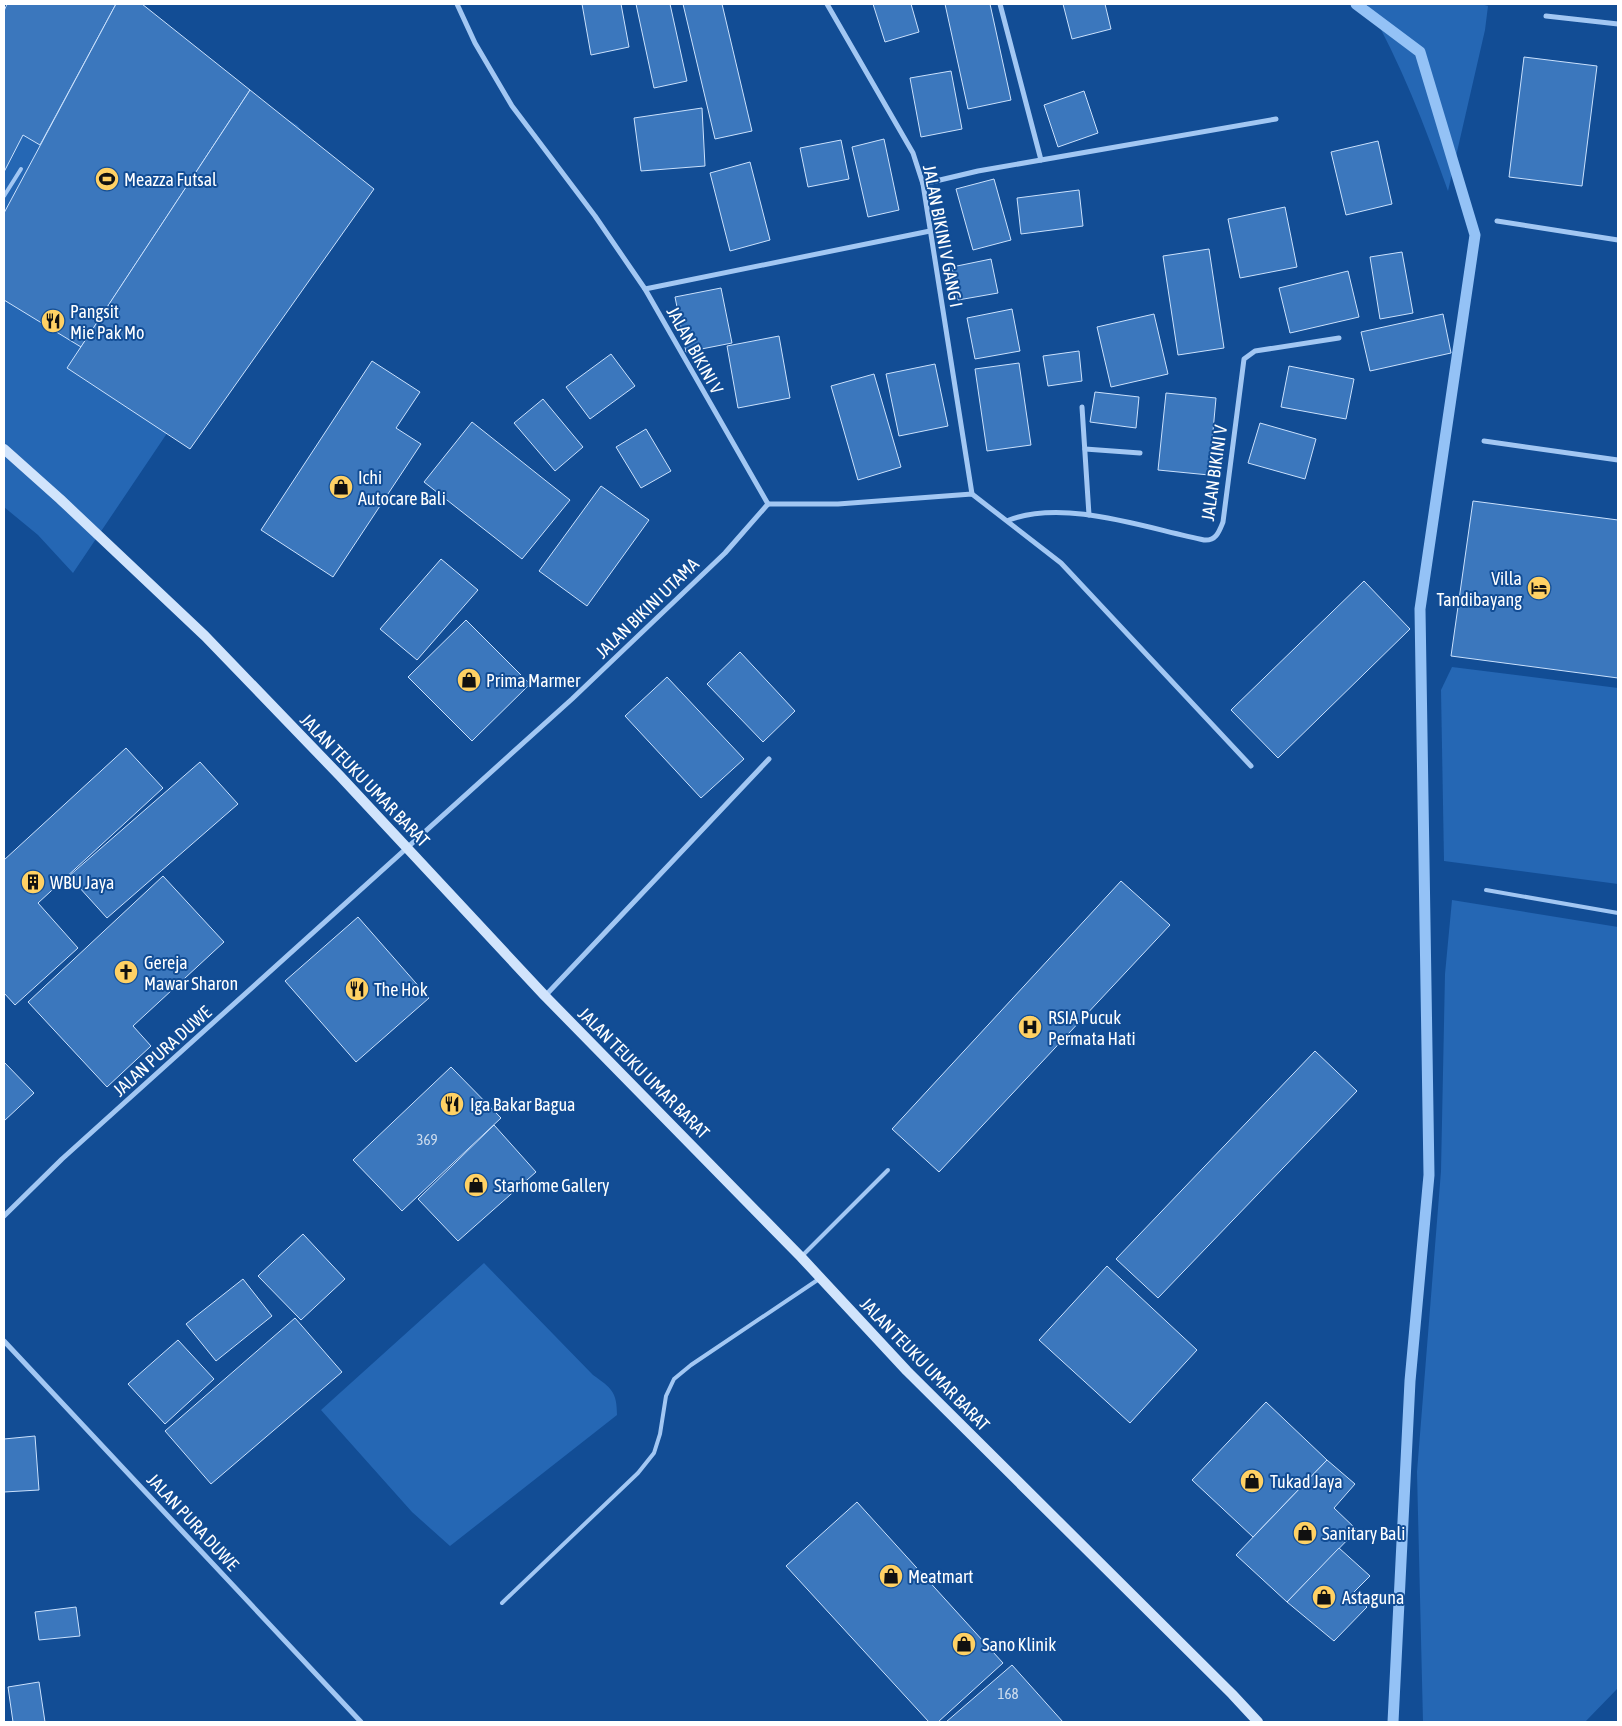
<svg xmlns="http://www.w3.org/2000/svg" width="1622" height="1726" font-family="'Asap Condensed',sans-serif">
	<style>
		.green { fill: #2567b4 }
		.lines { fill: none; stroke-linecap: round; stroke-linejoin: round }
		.stream { stroke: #94c2f6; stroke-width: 11 }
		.building { fill: #3b77bd; stroke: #cae1fd }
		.service { stroke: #a2c7f3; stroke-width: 4 }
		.minor { stroke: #a2c7f3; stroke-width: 5 }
		.secondary { stroke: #d1e4fc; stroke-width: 10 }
		.labels { text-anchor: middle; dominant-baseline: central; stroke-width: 4; stroke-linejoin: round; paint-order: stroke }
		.number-label { font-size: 15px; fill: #ceddee }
		.poi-label { font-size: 18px; fill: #fff; stroke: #124d95; text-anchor: start }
		.street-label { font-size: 18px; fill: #fff; stroke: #124d95 }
	</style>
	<rect width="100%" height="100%" fill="#124d95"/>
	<!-- green -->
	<g class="green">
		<path d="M73,4H125L168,27L218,82L297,125L340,176L73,573L38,535L4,507V126Z"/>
		<path d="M1367,4H1481L1488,6L1485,30L1448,191C1425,126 1401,63 1367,4Z"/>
		<path d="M1452,667L1618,688V884L1444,861L1441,690Z"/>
		<path d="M1452,900L1618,927V1688L1585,1722H1423L1417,1472L1441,1171L1445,974Z"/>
		<path d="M484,1263L593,1375C611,1388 617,1391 617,1415L450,1546L412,1512L321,1410Z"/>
	</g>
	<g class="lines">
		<!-- stream -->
		<path class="stream" d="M1356,4L1420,52L1475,235L1420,609L1429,1175L1410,1381L1393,1722"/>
	</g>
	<!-- building -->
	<g class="building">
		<path d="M7,4H116L40,145L23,135L4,172V11Z"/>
		<path d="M116,4H142L250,90L81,347L4,300V213Z"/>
		<path d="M582,4H621L629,47L591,55Z"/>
		<path d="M636,4H670L687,81L654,88Z"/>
		<path d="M683,4H722L752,131L715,139Z"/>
		<path d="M873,4H911L919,32L885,42Z"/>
		<path d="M945,4H990L1011,100L968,109Z"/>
		<path d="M1063,4H1105L1111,29L1072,39Z"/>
		<path d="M1524,57L1597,66L1582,186L1509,177Z"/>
		<path d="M951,71L962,129L921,137L910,78Z"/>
		<path d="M250,90L374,189L190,449L67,368Z"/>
		<path d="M1084,91L1098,133L1058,147L1044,105Z"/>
		<path d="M702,108L705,166L641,171L634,118Z"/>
		<path d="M884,139L899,210L868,217L852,147Z"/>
		<path d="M841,140L849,179L808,187L800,148Z"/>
		<path d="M1378,141L1392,204L1346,215L1331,152Z"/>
		<path d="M750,162L770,240L730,251L710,173Z"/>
		<path d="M994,179L1011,240L973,250L956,189Z"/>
		<path d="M1079,190L1083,226L1021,234L1017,198Z"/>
		<path d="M1285,207L1297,267L1240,278L1228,219Z"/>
		<path d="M1209,249L1224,348L1178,355L1163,256Z"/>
		<path d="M1402,252L1413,313L1380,319L1370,257Z"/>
		<path d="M991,259L998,293L958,300L952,267Z"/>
		<path d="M1348,271L1359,317L1290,333L1279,288Z"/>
		<path d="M721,288L732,343L686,352L675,297Z"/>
		<path d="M1012,309L1020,351L975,359L967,318Z"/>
		<path d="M1154,314L1168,374L1111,387L1097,327Z"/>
		<path d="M1443,314L1451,353L1370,371L1361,332Z"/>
		<path d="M779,336L790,398L738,408L727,346Z"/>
		<path d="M1079,351L1082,381L1048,386L1043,356Z"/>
		<path d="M611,354L635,386L590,419L566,387Z"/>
		<path d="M372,361L420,392L396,428L421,444L333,577L261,530Z"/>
		<path d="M1019,363L1031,445L987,451L975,369Z"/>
		<path d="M935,364L948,426L899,436L886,374Z"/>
		<path d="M1289,366L1354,379L1346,419L1281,407Z"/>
		<path d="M874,374L901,467L858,480L831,386Z"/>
		<path d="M1095,392L1139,397L1136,428L1090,422Z"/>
		<path d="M1166,393L1216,398L1209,475L1158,470Z"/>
		<path d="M543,399L583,447L555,471L514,423Z"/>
		<path d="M472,422L570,500L522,559L424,482Z"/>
		<path d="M1260,423L1316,439L1305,479L1248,463Z"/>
		<path d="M646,429L671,471L641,488L616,447Z"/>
		<path d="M601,486L649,520L587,606L539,571Z"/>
		<path d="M1473,501L1618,520V678L1451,656Z"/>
		<path d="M441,559L478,590L417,660L380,629Z"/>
		<path d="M1364,581L1410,629L1278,758L1231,710Z"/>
		<path d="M466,620L530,684L472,741L408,677Z"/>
		<path d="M740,652L795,711L763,742L707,684Z"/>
		<path d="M667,677L744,759L701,798L625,716Z"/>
		<path d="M126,748L163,788L38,903L78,948L15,1005L4,993V860Z"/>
		<path d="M200,762L238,804L107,918L69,876Z"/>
		<path d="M163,876L224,942L133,1026L151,1046L107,1087L28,1002Z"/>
		<path d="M1121,881L1170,925L939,1172L892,1129Z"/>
		<path d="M358,917L429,998L356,1062L285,981Z"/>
		<path d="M1315,1051L1357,1091L1158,1298L1116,1259Z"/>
		<path d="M4,1062L34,1093L4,1121Z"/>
		<path d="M451,1067L501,1118L402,1211L353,1160Z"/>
		<path d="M494,1125L536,1172L458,1241L418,1199Z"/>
		<path d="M303,1234L345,1279L301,1320L258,1276Z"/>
		<path d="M1107,1266L1197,1350L1130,1423L1039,1340Z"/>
		<path d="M243,1279L272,1316L216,1361L186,1324Z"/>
		<path d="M295,1318L342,1372L211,1484L165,1431Z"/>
		<path d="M178,1340L214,1379L165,1424L128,1384Z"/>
		<path d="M1266,1402L1327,1460L1253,1537L1192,1480Z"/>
		<path d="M35,1436L39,1490L4,1492V1439Z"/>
		<path d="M1327,1460L1355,1484L1334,1508L1357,1530L1287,1602L1236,1555Z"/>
		<path d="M857,1502L1003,1663L938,1722H929L786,1566Z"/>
		<path d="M1339,1548L1370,1576L1353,1593L1367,1607L1334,1641L1287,1602Z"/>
		<path d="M76,1607L80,1636L39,1640L35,1612Z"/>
		<path d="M1012,1665L1063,1722H946Z"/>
		<path d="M39,1682L45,1722H13L8,1687Z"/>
	</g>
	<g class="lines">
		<!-- service -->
		<g class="service">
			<path d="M4,196L21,169"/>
			<path d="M1486,890L1618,913"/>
			<path d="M802,1256L888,1170"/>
			<path d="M502,1603L638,1473L654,1453L660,1434L666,1396L674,1379L691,1365L819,1279"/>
		</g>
		<!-- minor -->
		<g class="minor">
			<path d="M457,4L475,43L512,106L595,216L645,289L768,504"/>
			<path d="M827,4L913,153L923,184L972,494"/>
			<path d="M1000,4L1041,160"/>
			<path d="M1546,16L1618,24"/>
			<path d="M923,184L978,171L1276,119"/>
			<path d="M1497,221L1618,240"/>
			<path d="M645,289L930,231"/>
			<path d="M1082,407L1089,515"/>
			<path d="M1484,441L1618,460"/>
			<path d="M1085,449L1140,453"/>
			<path d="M768,504H838L972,494L1061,563L1251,766"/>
			<path d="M1009,520C1066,499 1145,528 1204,540C1216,541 1219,532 1223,522L1244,359L1255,351L1339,338"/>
			<path d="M545,996L769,759"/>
			<path d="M4,1216L62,1159L572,699L725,553L768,504"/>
			<path d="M4,1341L361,1722"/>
		</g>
		<!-- secondary -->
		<path class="secondary" d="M4,449L60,499L205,636L340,776L545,996L801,1257L907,1371L1232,1694L1258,1722"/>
	</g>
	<!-- icons -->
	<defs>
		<g id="stadium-disc" transform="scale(1.25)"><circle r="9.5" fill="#ffd164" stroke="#124d95"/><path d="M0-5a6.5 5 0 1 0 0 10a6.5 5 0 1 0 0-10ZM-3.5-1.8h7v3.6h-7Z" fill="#111"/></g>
		<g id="restaurant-disc" transform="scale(1.25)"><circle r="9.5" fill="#ffd164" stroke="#124d95"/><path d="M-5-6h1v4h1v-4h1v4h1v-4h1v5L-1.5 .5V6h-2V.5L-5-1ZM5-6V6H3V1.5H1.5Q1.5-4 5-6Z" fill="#111"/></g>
		<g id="shop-disc" transform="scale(1.25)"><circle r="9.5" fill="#ffd164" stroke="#124d95"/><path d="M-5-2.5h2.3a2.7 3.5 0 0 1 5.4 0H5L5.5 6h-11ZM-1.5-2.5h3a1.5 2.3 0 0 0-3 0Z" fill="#111"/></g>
		<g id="hotel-disc" transform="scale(1.25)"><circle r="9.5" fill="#ffd164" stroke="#124d95"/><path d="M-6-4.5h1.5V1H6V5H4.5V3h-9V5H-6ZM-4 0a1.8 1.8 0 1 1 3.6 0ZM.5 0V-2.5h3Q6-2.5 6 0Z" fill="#111"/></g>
		<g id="building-disc" transform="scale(1.25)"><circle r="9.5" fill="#ffd164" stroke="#124d95"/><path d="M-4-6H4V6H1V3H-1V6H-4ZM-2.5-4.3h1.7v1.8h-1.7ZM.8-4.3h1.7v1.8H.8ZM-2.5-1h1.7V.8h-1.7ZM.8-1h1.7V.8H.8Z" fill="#111"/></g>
		<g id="church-disc" transform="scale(1.25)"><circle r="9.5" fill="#ffd164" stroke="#124d95"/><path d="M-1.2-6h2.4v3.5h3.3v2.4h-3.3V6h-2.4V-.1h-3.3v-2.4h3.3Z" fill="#111"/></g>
		<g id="hospital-disc" transform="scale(1.25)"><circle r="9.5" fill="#ffd164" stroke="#124d95"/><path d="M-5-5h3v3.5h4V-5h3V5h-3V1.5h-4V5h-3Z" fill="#111"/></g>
	</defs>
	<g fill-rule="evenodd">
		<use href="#stadium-disc" x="107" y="179"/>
		<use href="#restaurant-disc" x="53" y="321"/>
		<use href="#shop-disc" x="341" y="487"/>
		<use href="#hotel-disc" x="1539" y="588"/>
		<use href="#shop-disc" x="469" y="680"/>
		<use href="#building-disc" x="33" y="882"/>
		<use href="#church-disc" x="126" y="972"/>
		<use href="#restaurant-disc" x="357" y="989"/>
		<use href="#hospital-disc" x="1030" y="1027"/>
		<use href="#restaurant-disc" x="452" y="1104"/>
		<use href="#shop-disc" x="476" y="1185"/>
		<use href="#shop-disc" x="1252" y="1481"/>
		<use href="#shop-disc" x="1305" y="1533"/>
		<use href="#shop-disc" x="891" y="1576"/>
		<use href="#shop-disc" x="1324" y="1597"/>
		<use href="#shop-disc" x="964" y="1644"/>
	</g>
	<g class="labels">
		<!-- number labels -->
		<g class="number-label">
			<text x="427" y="1139">369</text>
			<text x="1008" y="1693">168</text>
		</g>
		<!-- poi labels -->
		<g class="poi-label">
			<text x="124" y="179">Meazza Futsal</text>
			<text x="70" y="311">Pangsit<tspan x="70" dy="21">Mie Pak Mo</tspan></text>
			<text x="358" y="477">Ichi<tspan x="358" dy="21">Autocare Bali</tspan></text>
			<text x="1522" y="578" text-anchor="end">Villa<tspan x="1522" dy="21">Tandibayang</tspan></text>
			<text x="486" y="680">Prima Marmer</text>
			<text x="50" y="882">WBU Jaya</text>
			<text x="144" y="962">Gereja<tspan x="144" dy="21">Mawar Sharon</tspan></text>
			<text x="374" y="989">The Hok</text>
			<text x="1048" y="1017">RSIA Pucuk<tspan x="1048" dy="21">Permata Hati</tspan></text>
			<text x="470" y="1104">Iga Bakar Bagua</text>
			<text x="494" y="1185">Starhome Gallery</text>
			<text x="1270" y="1481">Tukad Jaya</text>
			<text x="1322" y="1533">Sanitary Bali</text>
			<text x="908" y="1576">Meatmart</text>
			<text x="1342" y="1597">Astaguna</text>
			<text x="982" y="1644">Sano Klinik</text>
		</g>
		<!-- street labels -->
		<g class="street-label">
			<text transform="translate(943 236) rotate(79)">JALAN BIKINI V GANG I</text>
			<text transform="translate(695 350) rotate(61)">JALAN BIKINI V</text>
			<text transform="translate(1214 473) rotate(-82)">JALAN BIKINI V</text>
			<text transform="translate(647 608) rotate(-44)">JALAN BIKINI UTAMA</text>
			<text transform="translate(365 780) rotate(46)">JALAN TEUKU UMAR BARAT</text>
			<text transform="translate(162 1051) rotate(-42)">JALAN PURA DUWE</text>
			<text transform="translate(644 1073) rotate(45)">JALAN TEUKU UMAR BARAT</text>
			<text transform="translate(925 1364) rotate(46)">JALAN TEUKU UMAR BARAT</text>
			<text transform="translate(193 1522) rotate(47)">JALAN PURA DUWE</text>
		</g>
	</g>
	<!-- border -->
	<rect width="1622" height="1726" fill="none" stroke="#ffffff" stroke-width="10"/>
</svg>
